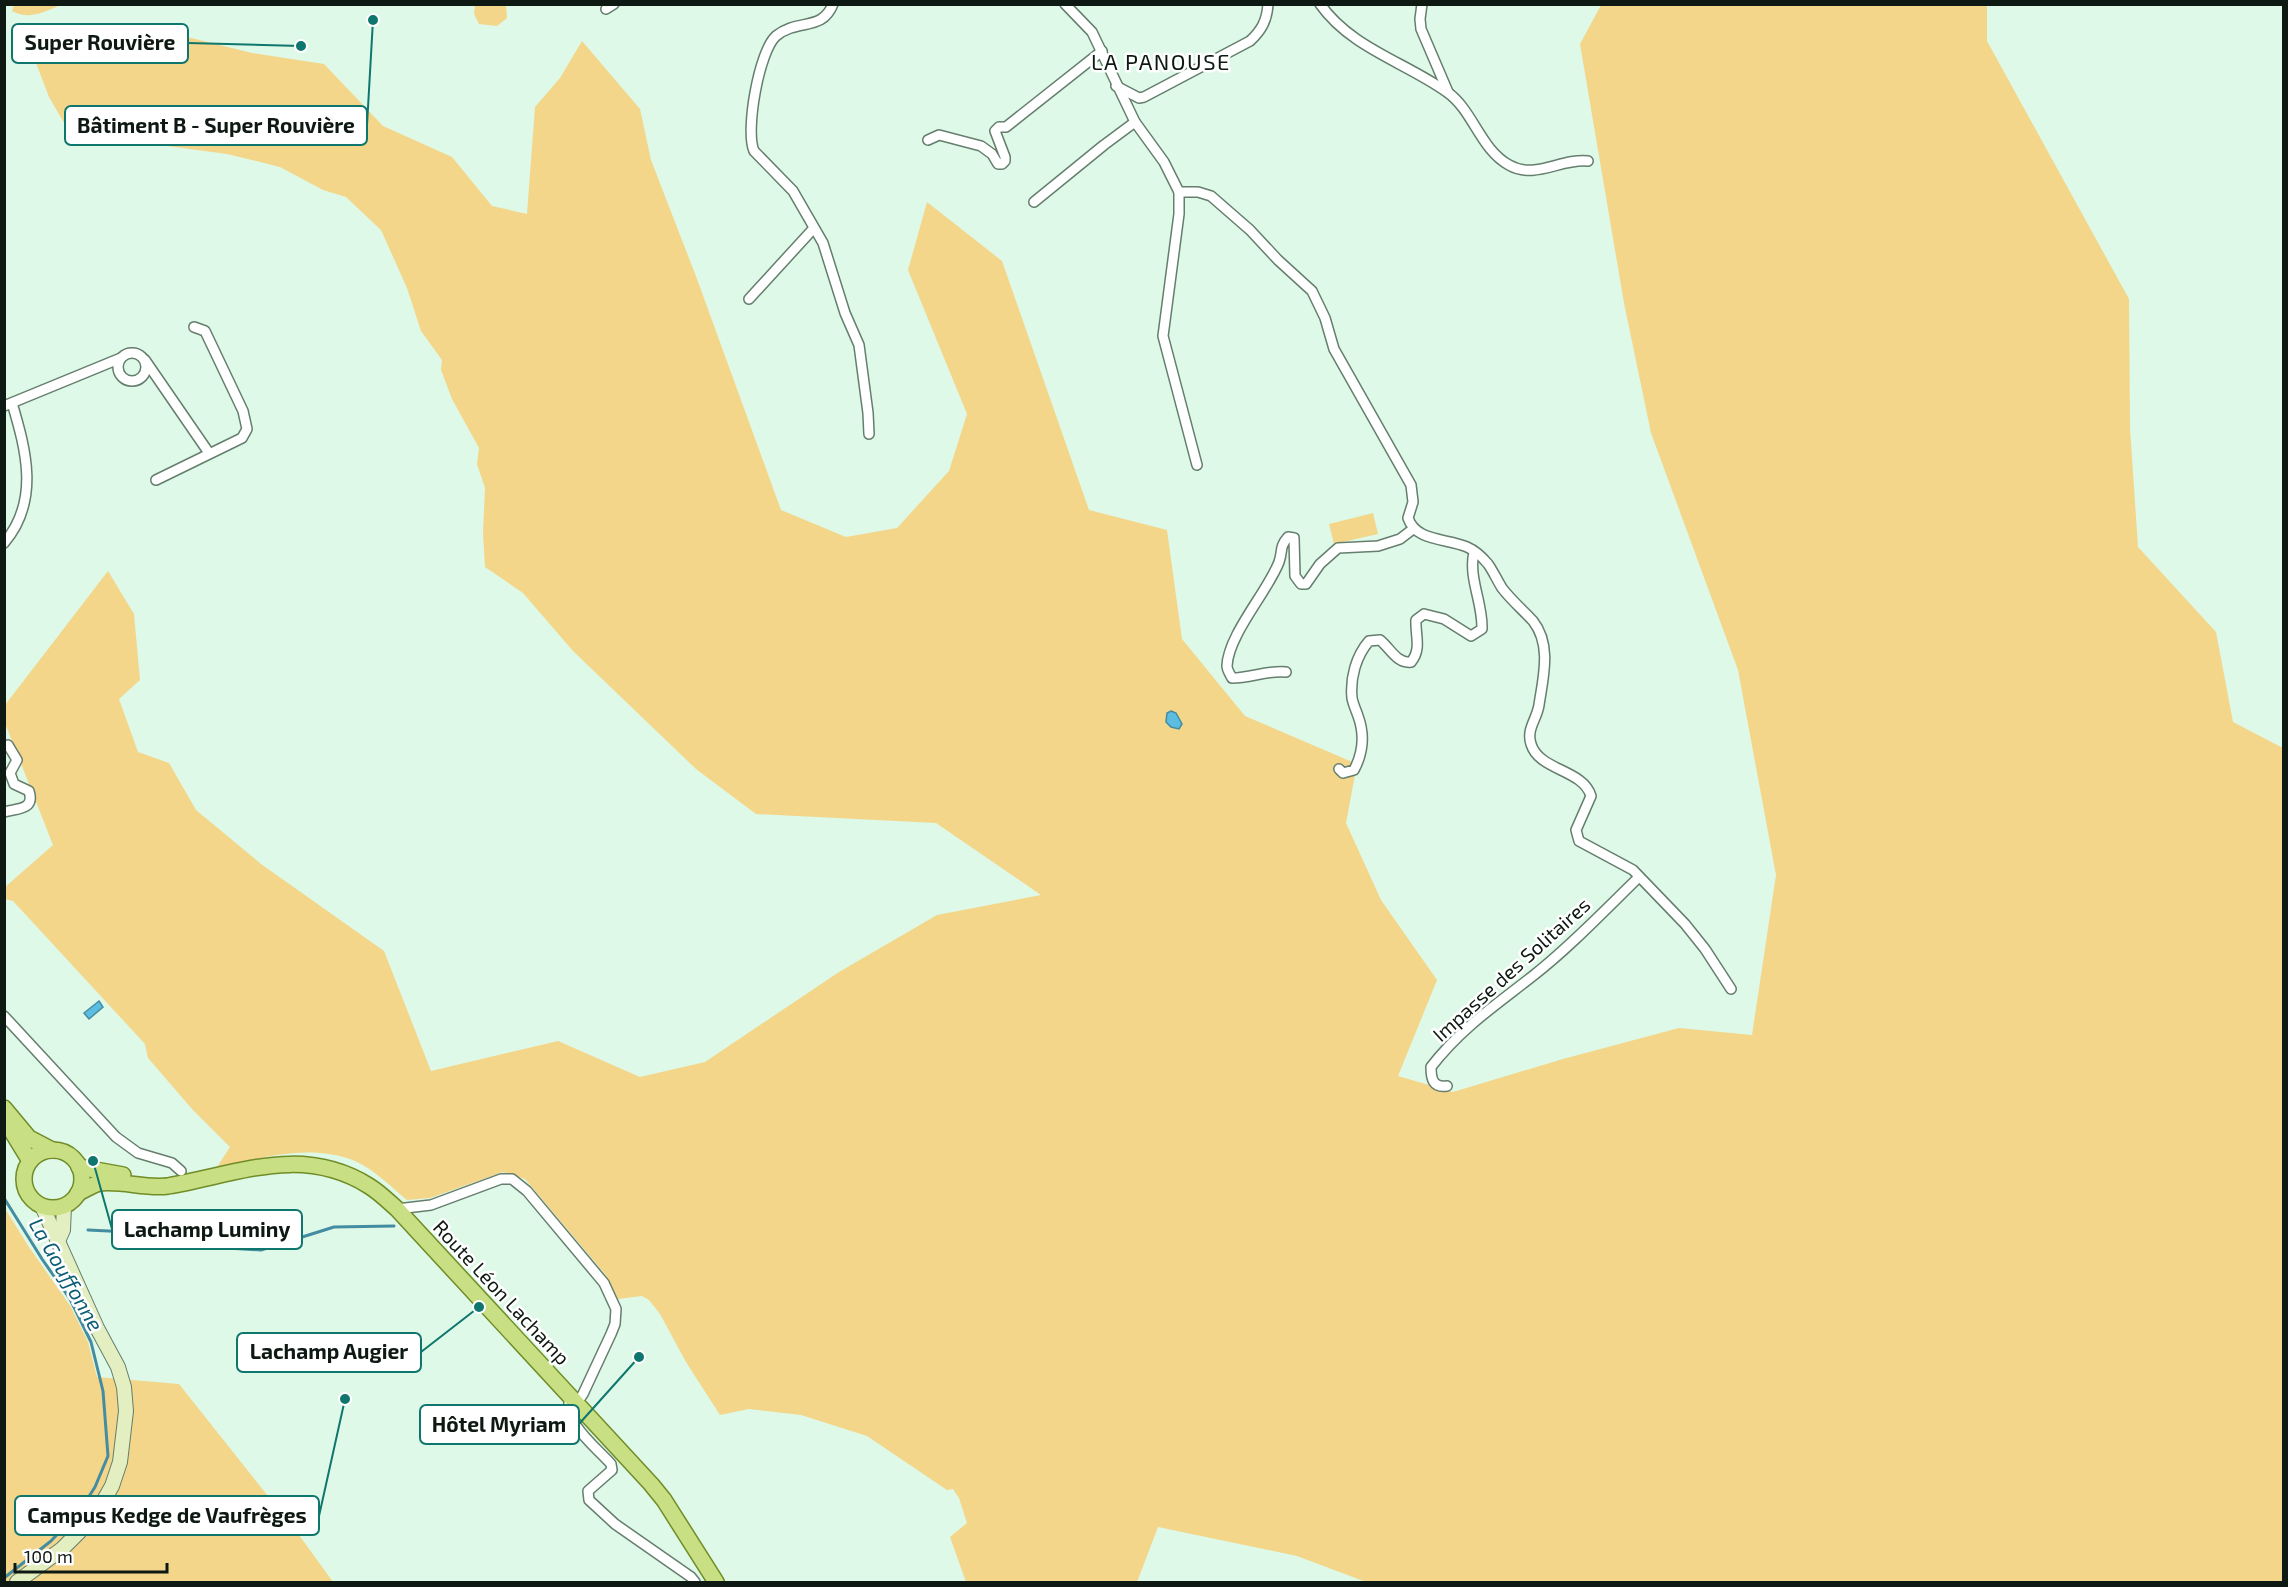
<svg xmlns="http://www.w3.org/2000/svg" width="2288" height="1587" font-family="'Exo 2',sans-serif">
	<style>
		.green { fill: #f3d689 }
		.water { fill: #5bbde0; stroke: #448ca2; stroke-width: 1.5 }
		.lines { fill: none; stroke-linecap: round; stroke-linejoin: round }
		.stream { stroke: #448ca2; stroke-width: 3 }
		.street-casing { stroke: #657e6e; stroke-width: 12 }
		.secondary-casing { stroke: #657e6e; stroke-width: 16 }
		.primary-casing { stroke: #708c26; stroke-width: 18 }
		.street { stroke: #fff; stroke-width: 9 }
		.secondary { stroke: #e4efc1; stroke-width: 14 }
		.primary { stroke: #c8df83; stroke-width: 15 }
		.labels { text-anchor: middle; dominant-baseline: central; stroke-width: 5; stroke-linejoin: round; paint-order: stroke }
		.street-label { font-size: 20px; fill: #0f1913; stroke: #fff }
		.water-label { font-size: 21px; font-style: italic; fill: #0b5e75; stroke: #fff }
		.quarter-label { font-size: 22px; letter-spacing: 1.5px; fill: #0f1913; stroke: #fff }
		.leader { fill: none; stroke: #0f766e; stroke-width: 2 }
		.callout-dot { fill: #0f766e; stroke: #fff; stroke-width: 2 }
		.callout { fill: #fff; stroke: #0f766e; stroke-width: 2 }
		.callout-label { font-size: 21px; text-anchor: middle; font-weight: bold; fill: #0f1913 }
	</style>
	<rect width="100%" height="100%" fill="#def9e7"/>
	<!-- green -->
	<g class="green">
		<path d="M57,4L58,6L54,8C38,14 28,19 12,11L14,5Z"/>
		<path d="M475,5H506L507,18L497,26L479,24L474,14Z"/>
		<path d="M1601,5H1987V41L2129,299L2130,428L2138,547L2216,632L2233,722L2283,748V1582H1366L1297,1556L1158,1527L1137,1582H966L950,1537L967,1523L959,1498L953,1489L947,1490L867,1436L801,1415L749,1409L720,1415L686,1362L660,1314L649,1300L642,1296L618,1299L605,1274L525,1179L503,1172L430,1198L407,1200C391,1187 374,1169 355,1161C310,1143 262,1158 217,1167L230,1147L192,1109L148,1058L145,1044L13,901L5,899L4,888L53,845L5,723V705L108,571L134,614L140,680L119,699L138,752L169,763L196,810L261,864L384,951L431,1071L558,1041L640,1077L705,1062L839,972L937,915L1041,895L936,823L756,814L696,769L573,651L523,593L485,567L483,533L485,488L477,464L479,448L452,399L441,370L442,360L421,331L407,288L381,230L346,197L323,190L280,167L227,154L70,133L49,97L36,63L83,39L118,29L143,26L252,53L324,64L383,126L452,157L492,206L527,214L535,107L560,78L582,41L640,109L651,160L697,279L781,510L846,537L897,528L949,471L967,414L908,270L927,202L1002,261L1089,510L1167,530L1182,639L1245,716L1357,764L1346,823L1381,900L1437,980L1398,1076L1453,1092L1563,1059L1679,1028L1752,1035L1776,875L1738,670L1651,433L1624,303L1580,44Z"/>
		<path d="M1373,513L1378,534L1334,544L1329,524Z"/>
		<path d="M4,1207L29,1247L71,1307L88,1342L97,1377L179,1384L299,1535L333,1582H5Z"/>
	</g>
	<!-- water -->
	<g class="water">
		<path d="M1171,711L1176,713L1182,724L1179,729L1171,727L1166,722L1167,713Z"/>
		<path d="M99,1001L103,1007L89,1019L84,1013Z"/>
	</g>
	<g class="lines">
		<!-- stream -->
		<g class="stream">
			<path d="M4,1198L42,1259L70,1299L91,1342L103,1391L108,1456L95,1487L81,1509L51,1541L4,1578"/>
			<path d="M88,1230L129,1232L209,1247L261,1250L334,1227L394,1226"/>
		</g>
		<!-- street casing -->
		<g class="street-casing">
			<g id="street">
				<path d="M833,4C822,32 798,18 776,36C759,51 745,131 754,151L793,191L823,243L845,313L859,345L868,413L869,434"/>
				<path d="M1065,4L1092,32L1135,122L1164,162L1179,192H1198L1211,196L1250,230L1278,260L1312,291L1325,318L1334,349L1411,485L1413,502L1408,518C1416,542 1447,538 1467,547C1474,550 1483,558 1488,564C1493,571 1497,580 1502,588C1511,600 1523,610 1533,621C1552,645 1543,678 1539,705C1537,719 1526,729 1531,744C1539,771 1583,769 1591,796L1576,830L1579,841L1633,870L1685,924L1705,949L1731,989"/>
				<path d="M1320,4C1351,48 1405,62 1447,92C1473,110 1480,149 1509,165C1535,180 1561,158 1588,161"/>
				<path d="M1422,4L1420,19L1421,29L1448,92"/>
				<path d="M606,9L614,4"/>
				<path d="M1116,86L1139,98L1144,97L1250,41C1262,30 1267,20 1268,4"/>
				<path d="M928,140L939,135L981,146L992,154L998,164H1002L1005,161V157L995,131L999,127H1006L1102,51"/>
				<path d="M1179,192V214L1163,336L1197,465"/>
				<path d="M1034,202L1104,145L1135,122"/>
				<path d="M749,299L814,228"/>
				<circle cx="132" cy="367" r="14"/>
				<path d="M145,360L209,453"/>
				<path d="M4,406L121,358"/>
				<path d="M156,480L242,438L247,429L243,411L205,331L194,327"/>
				<path d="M4,543C40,501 26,450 12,403"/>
				<path d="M1286,672C1267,670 1251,678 1232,678C1230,674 1227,670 1227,666C1228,635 1268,591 1279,562C1283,551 1279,547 1288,537L1294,538L1295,576L1301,584H1306L1320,564L1338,548L1378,546L1400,539L1413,529"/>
				<path d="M1339,769L1343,773L1354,770C1363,753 1365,735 1358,716C1356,710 1353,704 1352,698C1350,678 1356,656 1369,641L1380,640C1390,648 1397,664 1411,662C1422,649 1415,635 1416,620L1424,614L1444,619L1471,636L1482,629C1483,603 1468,578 1474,552"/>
				<path d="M4,812C18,808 35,810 29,791L14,784L10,773L17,760L8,745"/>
				<path d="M4,1016L116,1137L138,1153L172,1163L181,1171"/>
				<path d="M1447,1086C1433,1088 1431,1079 1431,1067C1461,1028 1496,1005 1534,975C1571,946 1605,910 1639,877"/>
				<path d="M397,1209L431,1205L501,1179H512L527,1191L604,1283L616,1309L615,1324L611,1334L583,1394L577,1403"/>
				<path d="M570,1396C563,1423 594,1445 611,1464L612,1470L588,1491L589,1500L615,1524L691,1577L695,1582"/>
			</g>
		</g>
		<!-- secondary casing -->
		<g class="secondary-casing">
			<g id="secondary">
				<path d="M58,1241L63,1230L64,1206"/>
				<path d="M17,1582L62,1549L80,1531L100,1507L112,1486L120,1462L126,1411L124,1387L118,1367L97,1328L42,1206"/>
			</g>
		</g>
		<!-- primary casing -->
		<g class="primary-casing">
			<g id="primary">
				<path d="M4,1108L29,1138L52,1150"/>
				<path d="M8,1125L30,1161"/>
				<circle cx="53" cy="1179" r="29"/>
				<path d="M79,1167L123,1175"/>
				<path d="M78,1193C85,1190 92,1185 99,1183C122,1180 145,1189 168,1186C238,1174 302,1144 369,1186C379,1192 388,1201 397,1209L651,1484L664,1500L716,1582"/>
			</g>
		</g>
		<!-- street -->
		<use href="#street" class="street"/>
		<!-- secondary -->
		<use href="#secondary" class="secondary"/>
		<!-- primary -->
		<use href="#primary" class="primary"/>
	</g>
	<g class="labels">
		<!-- street labels -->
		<g class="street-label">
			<text transform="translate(1511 969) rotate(-42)">Impasse des Solitaires</text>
			<text transform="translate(502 1292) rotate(47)">Route Léon Lachamp</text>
		</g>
		<!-- water labels -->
		<g class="water-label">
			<text transform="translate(67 1274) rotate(60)">La Gouffonne</text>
		</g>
		<!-- quarter labels -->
		<g class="quarter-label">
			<text x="1161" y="61">LA PANOUSE</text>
		</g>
	</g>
	<!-- callouts -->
	<path class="leader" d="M301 46L188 43M373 20L367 125M93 1161L112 1229M479 1307L421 1352M639 1357L579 1424M345 1399L319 1516"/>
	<g class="callout-dot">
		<circle cx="301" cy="46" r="6"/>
		<circle cx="373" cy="20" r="6"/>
		<circle cx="93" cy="1161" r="6"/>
		<circle cx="479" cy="1307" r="6"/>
		<circle cx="639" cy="1357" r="6"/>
		<circle cx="345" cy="1399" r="6"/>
	</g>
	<g class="callout">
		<rect x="12" y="24" width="176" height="39" rx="6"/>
		<rect x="65" y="106" width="302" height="39" rx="6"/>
		<rect x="112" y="1210" width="190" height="39" rx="6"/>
		<rect x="237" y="1333" width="184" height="39" rx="6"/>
		<rect x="420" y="1405" width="159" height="39" rx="6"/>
		<rect x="15" y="1496" width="304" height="39" rx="6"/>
	</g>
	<g class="callout-label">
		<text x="100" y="50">Super Rouvière</text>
		<text x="216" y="133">Bâtiment B - Super Rouvière</text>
		<text x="207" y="1237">Lachamp Luminy</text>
		<text x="329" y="1359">Lachamp Augier</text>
		<text x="499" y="1432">Hôtel Myriam</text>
		<text x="167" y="1523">Campus Kedge de Vaufrèges</text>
	</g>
	<!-- border -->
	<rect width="2288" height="1587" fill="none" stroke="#0f1913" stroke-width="12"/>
	<!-- scale -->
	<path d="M15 1563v9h152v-9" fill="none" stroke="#0f1913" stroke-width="3"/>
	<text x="24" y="1563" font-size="18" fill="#0f1913" stroke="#ffffff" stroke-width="4.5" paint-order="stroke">100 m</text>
</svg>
